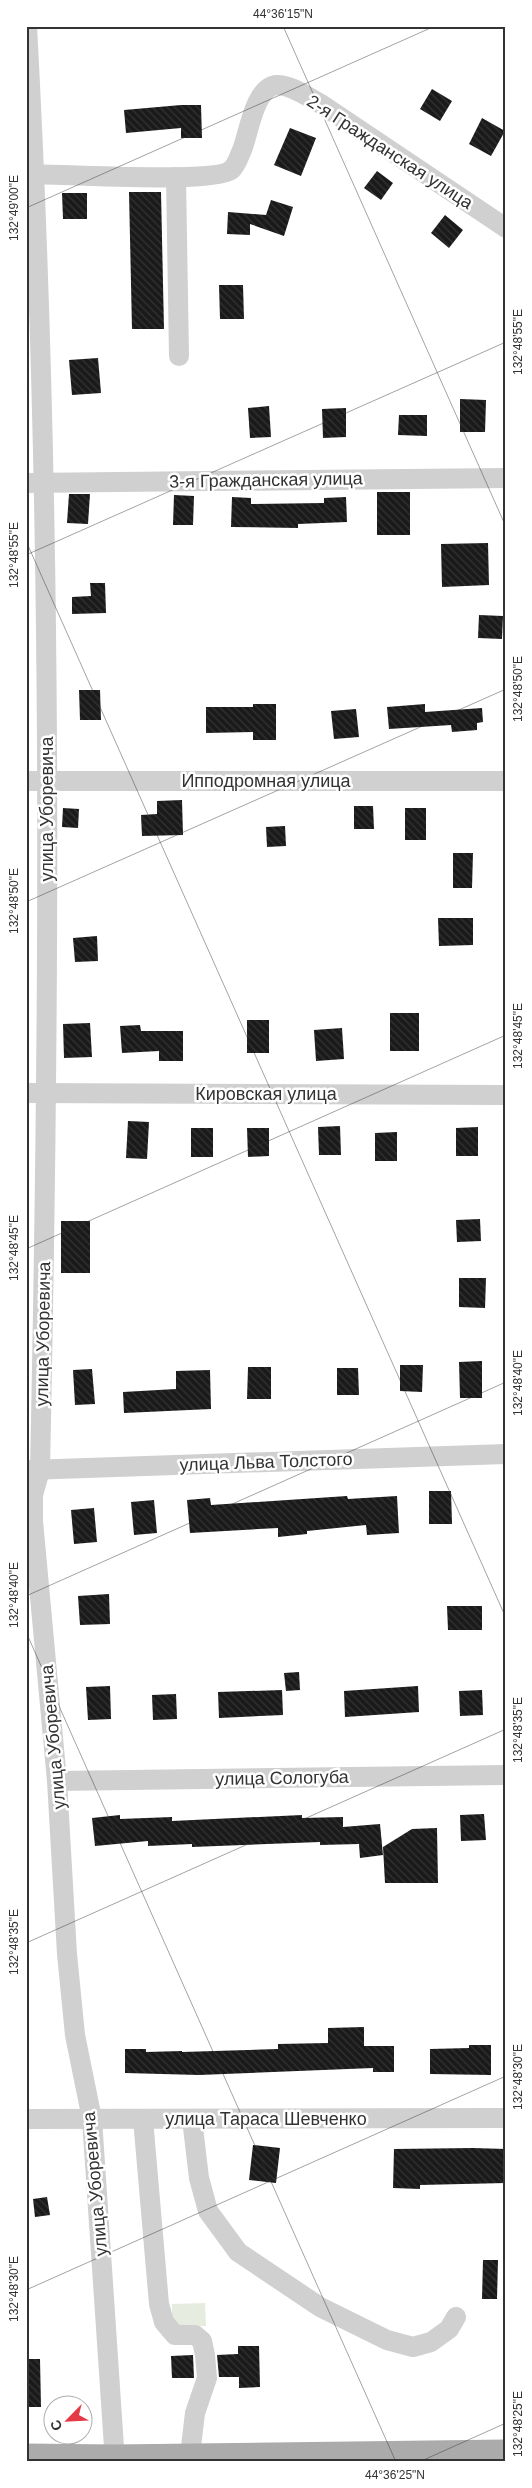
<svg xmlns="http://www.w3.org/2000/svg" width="532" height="2488" font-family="Arial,sans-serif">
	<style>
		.green { fill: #e6ecdf }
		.building { fill: url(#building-back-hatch) }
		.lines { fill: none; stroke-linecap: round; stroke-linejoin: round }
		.minor { stroke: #d0d0d0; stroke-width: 20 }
		.major { stroke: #ababab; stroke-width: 25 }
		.ticks { fill: none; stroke: #333; stroke-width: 1; stroke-opacity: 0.45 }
		.labels { text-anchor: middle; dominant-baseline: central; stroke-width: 5; stroke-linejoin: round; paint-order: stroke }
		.street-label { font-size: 18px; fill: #333; stroke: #fff }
		.neatline { fill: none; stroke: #333; stroke-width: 2 }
		.ticks-label { font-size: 12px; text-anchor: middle; fill: #333 }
	</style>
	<defs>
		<pattern id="building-back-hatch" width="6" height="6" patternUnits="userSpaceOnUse" patternTransform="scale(1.25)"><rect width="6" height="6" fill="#1a1a1a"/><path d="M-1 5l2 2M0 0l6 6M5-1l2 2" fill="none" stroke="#333"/></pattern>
	</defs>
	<rect width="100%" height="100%" fill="#fff"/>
	<!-- green -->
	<path class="green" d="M205,2303L206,2326L172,2327V2304Z"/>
	<!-- building -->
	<g class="building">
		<path d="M432,89L452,101L440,121L420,109Z"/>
		<path d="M181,105H201L202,138H181V128L126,133L124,110Z"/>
		<path d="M482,118L505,131L491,156L469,144Z"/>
		<path d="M290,128L316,138L301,176L274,165Z"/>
		<path d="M377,171L393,183L381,200L364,188Z"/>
		<path d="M129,192H161L164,329H132Z"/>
		<path d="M62,193H87V219H63Z"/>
		<path d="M271,200L293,207L284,236L250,224V235L227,234L228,212L266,215Z"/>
		<path d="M445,215L463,230L449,248L431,233Z"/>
		<path d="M219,285H243L244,319H220Z"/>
		<path d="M98,358L101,393L72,395L69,360Z"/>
		<path d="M460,399L486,400L485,432H460Z"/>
		<path d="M269,406L271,437L250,438L248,408Z"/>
		<path d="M346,408V437L323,438L322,409Z"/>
		<path d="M399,415H427V436L398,435Z"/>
		<rect x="377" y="492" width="33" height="43"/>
		<path d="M69,494H90L88,524L67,523Z"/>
		<path d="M174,495L194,496L193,525H173Z"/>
		<path d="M232,497L251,498V504L324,503V498L346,497L347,522L298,524V528L231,527Z"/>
		<path d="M488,543L489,585L442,587L441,544Z"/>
		<path d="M90,583H105L106,613L72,614V597L91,596Z"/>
		<path d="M479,615L503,616L502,639L478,638Z"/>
		<path d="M79,690H100L101,720H80Z"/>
		<path d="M253,704H276V740H253V732L206,733V707H253Z"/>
		<path d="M425,704V712L482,708L483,722L477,723V730L452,732L451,725L389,729L387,707Z"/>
		<path d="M356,709L359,737L334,739L331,711Z"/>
		<path d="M182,800L183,835L142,836L141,815L157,814V801Z"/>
		<path d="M354,806H373L374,829H354Z"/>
		<path d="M63,808L79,809L78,828L62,827Z"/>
		<rect x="405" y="808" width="21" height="32"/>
		<path d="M285,826L286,846L267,847L266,827Z"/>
		<path d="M453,853H473L472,888H453Z"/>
		<path d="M438,918H473V945L439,946Z"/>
		<path d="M97,936L98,961L75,962L73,938Z"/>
		<rect x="390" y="1013" width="29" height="38"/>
		<rect x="247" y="1020" width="22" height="33"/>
		<path d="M90,1023L92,1057L64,1058L63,1024Z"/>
		<path d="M140,1025L141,1031H183V1061H159V1051L122,1053L120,1026Z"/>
		<path d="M342,1028L344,1059L316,1061L314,1030Z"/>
		<path d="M128,1121L149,1122L147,1159L126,1158Z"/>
		<path d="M340,1126L341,1155H319L318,1127Z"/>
		<path d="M478,1127V1156H456V1128Z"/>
		<rect x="191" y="1128" width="22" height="29"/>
		<path d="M247,1128H269V1156L248,1157Z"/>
		<path d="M397,1132V1161H375V1133Z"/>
		<path d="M480,1219L481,1241L457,1242L456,1220Z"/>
		<rect x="61" y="1221" width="29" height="52"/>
		<path d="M459,1278H486L485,1308L459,1307Z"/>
		<path d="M482,1361V1398H460L459,1362Z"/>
		<path d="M400,1365H423L422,1392L400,1391Z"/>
		<path d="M248,1367H271V1399H247Z"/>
		<path d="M337,1368H358L359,1395H337Z"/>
		<path d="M92,1369L95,1404L75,1405L73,1370Z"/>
		<path d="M210,1370L211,1409L124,1413L123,1392L176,1389V1371Z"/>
		<path d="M429,1491H451L452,1524H429Z"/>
		<path d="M347,1496L348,1499L397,1496L399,1533L367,1535L366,1525L307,1531V1534L278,1537V1528L190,1533L187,1500L210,1498L211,1505Z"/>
		<path d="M154,1500L157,1533L134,1535L131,1502Z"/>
		<path d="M94,1508L97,1542L74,1544L71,1510Z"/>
		<path d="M109,1594L110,1624L80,1625L78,1596Z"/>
		<path d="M447,1606H482V1630H448Z"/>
		<path d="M299,1672L300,1690L286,1691L284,1673Z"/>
		<path d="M110,1686L111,1719L88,1720L86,1687Z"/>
		<path d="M418,1686L419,1712L345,1717L344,1691Z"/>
		<path d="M282,1690L283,1715L219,1718L218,1692Z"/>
		<path d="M482,1690L483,1715L460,1716L459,1691Z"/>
		<path d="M176,1694L177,1719L153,1720L152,1695Z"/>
		<path d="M484,1814L486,1840L461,1841L460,1815Z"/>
		<path d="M120,1815V1819L172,1817V1821L302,1815V1818L343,1817V1827L380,1824L383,1855L360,1858L359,1844L320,1845V1842L192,1847V1844L148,1846V1841L95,1846L92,1818Z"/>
		<path d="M437,1828L438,1883H385L383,1847L412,1829Z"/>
		<path d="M364,2027V2046H394V2072H373V2068L199,2075L125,2073V2049H146V2052L182,2051V2052L278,2049V2044L328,2043V2028Z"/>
		<path d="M469,2045H491V2075L430,2074V2049L469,2048Z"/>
		<path d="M253,2145L280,2148L276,2183L249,2180Z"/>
		<path d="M473,2148L506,2149V2183L420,2185V2189L393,2188L394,2149Z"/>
		<path d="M47,2197L50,2215L35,2217L33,2199Z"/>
		<path d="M483,2260H498L497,2299H482Z"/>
		<path d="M238,2346H259L260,2387L239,2388V2377H219L217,2355L238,2354Z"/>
		<path d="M193,2355L194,2378H172L171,2356Z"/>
		<path d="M26,2359H40L41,2407H26Z"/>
	</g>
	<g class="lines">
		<!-- minor -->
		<g class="minor">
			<path d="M27,26C53,507 50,988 40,1470L33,1495V1521L57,1781L67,1954L75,2035L92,2119L115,2462"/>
			<path d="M26,174C58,174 214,184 231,170C237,165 239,156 242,150C249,133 254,88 276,85C291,84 309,98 321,104L506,228"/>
			<path d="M176,177L179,356"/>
			<path d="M26,483L506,478"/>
			<path d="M26,781H506"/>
			<path d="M26,1093L506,1095"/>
			<path d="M28,1470L506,1454"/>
			<path d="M57,1781L506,1775"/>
			<path d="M26,2119L506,2118"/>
			<path d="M143,2119L159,2304L164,2322L175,2335H195L202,2341L205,2355L207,2378L195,2413L190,2455"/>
			<path d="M192,2119L199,2178L208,2211L238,2252L320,2307L387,2340L413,2347L431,2342L449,2329L456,2317"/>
		</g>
		<!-- major -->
		<path class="major" d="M26,2456L114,2457L506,2452"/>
	</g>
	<!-- ticks -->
	<path class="ticks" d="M283,26L506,527M26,208L435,26M26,541L506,1618M26,555L506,342M26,902L506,689M26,1249L506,1035M26,1596L506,1382M26,1632L396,2462M26,1943L506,1729M26,2290L506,2076M419,2462L506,2423"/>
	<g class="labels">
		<!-- street labels -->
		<g class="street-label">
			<text transform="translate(390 152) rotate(33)">2-я Гражданская улица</text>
			<text transform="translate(266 480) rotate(-1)">3-я Гражданская улица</text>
			<text x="266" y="781">Ипподромная улица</text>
			<text transform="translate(47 809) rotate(-90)">улица Уборевича</text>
			<text x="266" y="1094">Кировская улица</text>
			<text transform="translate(43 1334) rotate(-89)">улица Уборевича</text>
			<text transform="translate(266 1462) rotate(-2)">улица Льва Толстого</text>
			<text transform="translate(53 1737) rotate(-95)">улица Уборевича</text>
			<text transform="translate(282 1778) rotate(-1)">улица Сологуба</text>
			<text x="266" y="2119">улица Тараса Шевченко</text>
			<text transform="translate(95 2184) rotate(-95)">улица Уборевича</text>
		</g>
	</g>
	<!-- border -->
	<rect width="532" height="2488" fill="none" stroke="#ffffff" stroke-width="55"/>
	<!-- north arrow -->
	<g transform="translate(68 2420) rotate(246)"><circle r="24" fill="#ffffff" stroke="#adadad"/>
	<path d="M0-4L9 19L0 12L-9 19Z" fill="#e63946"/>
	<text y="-8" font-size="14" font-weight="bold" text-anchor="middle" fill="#333333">С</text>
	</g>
	<rect x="28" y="28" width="476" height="2432" class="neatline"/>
	<g class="ticks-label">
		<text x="283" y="18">44°36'15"N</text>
		<text transform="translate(14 208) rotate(-90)" y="4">132°49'00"E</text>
		<text transform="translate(518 342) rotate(-90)" y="4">132°48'55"E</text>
		<text transform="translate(14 555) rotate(-90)" y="4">132°48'55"E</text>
		<text transform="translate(518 689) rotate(-90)" y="4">132°48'50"E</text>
		<text transform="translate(14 901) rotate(-90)" y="4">132°48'50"E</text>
		<text transform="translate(518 1036) rotate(-90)" y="4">132°48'45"E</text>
		<text transform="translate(14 1248) rotate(-90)" y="4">132°48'45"E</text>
		<text transform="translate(518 1383) rotate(-90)" y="4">132°48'40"E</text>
		<text transform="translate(14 1595) rotate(-90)" y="4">132°48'40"E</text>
		<text transform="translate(518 1730) rotate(-90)" y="4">132°48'35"E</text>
		<text transform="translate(14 1942) rotate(-90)" y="4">132°48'35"E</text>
		<text transform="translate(518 2077) rotate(-90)" y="4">132°48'30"E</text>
		<text transform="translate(14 2289) rotate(-90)" y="4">132°48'30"E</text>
		<text transform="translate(518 2424) rotate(-90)" y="4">132°48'25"E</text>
		<text x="395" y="2479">44°36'25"N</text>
	</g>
</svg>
